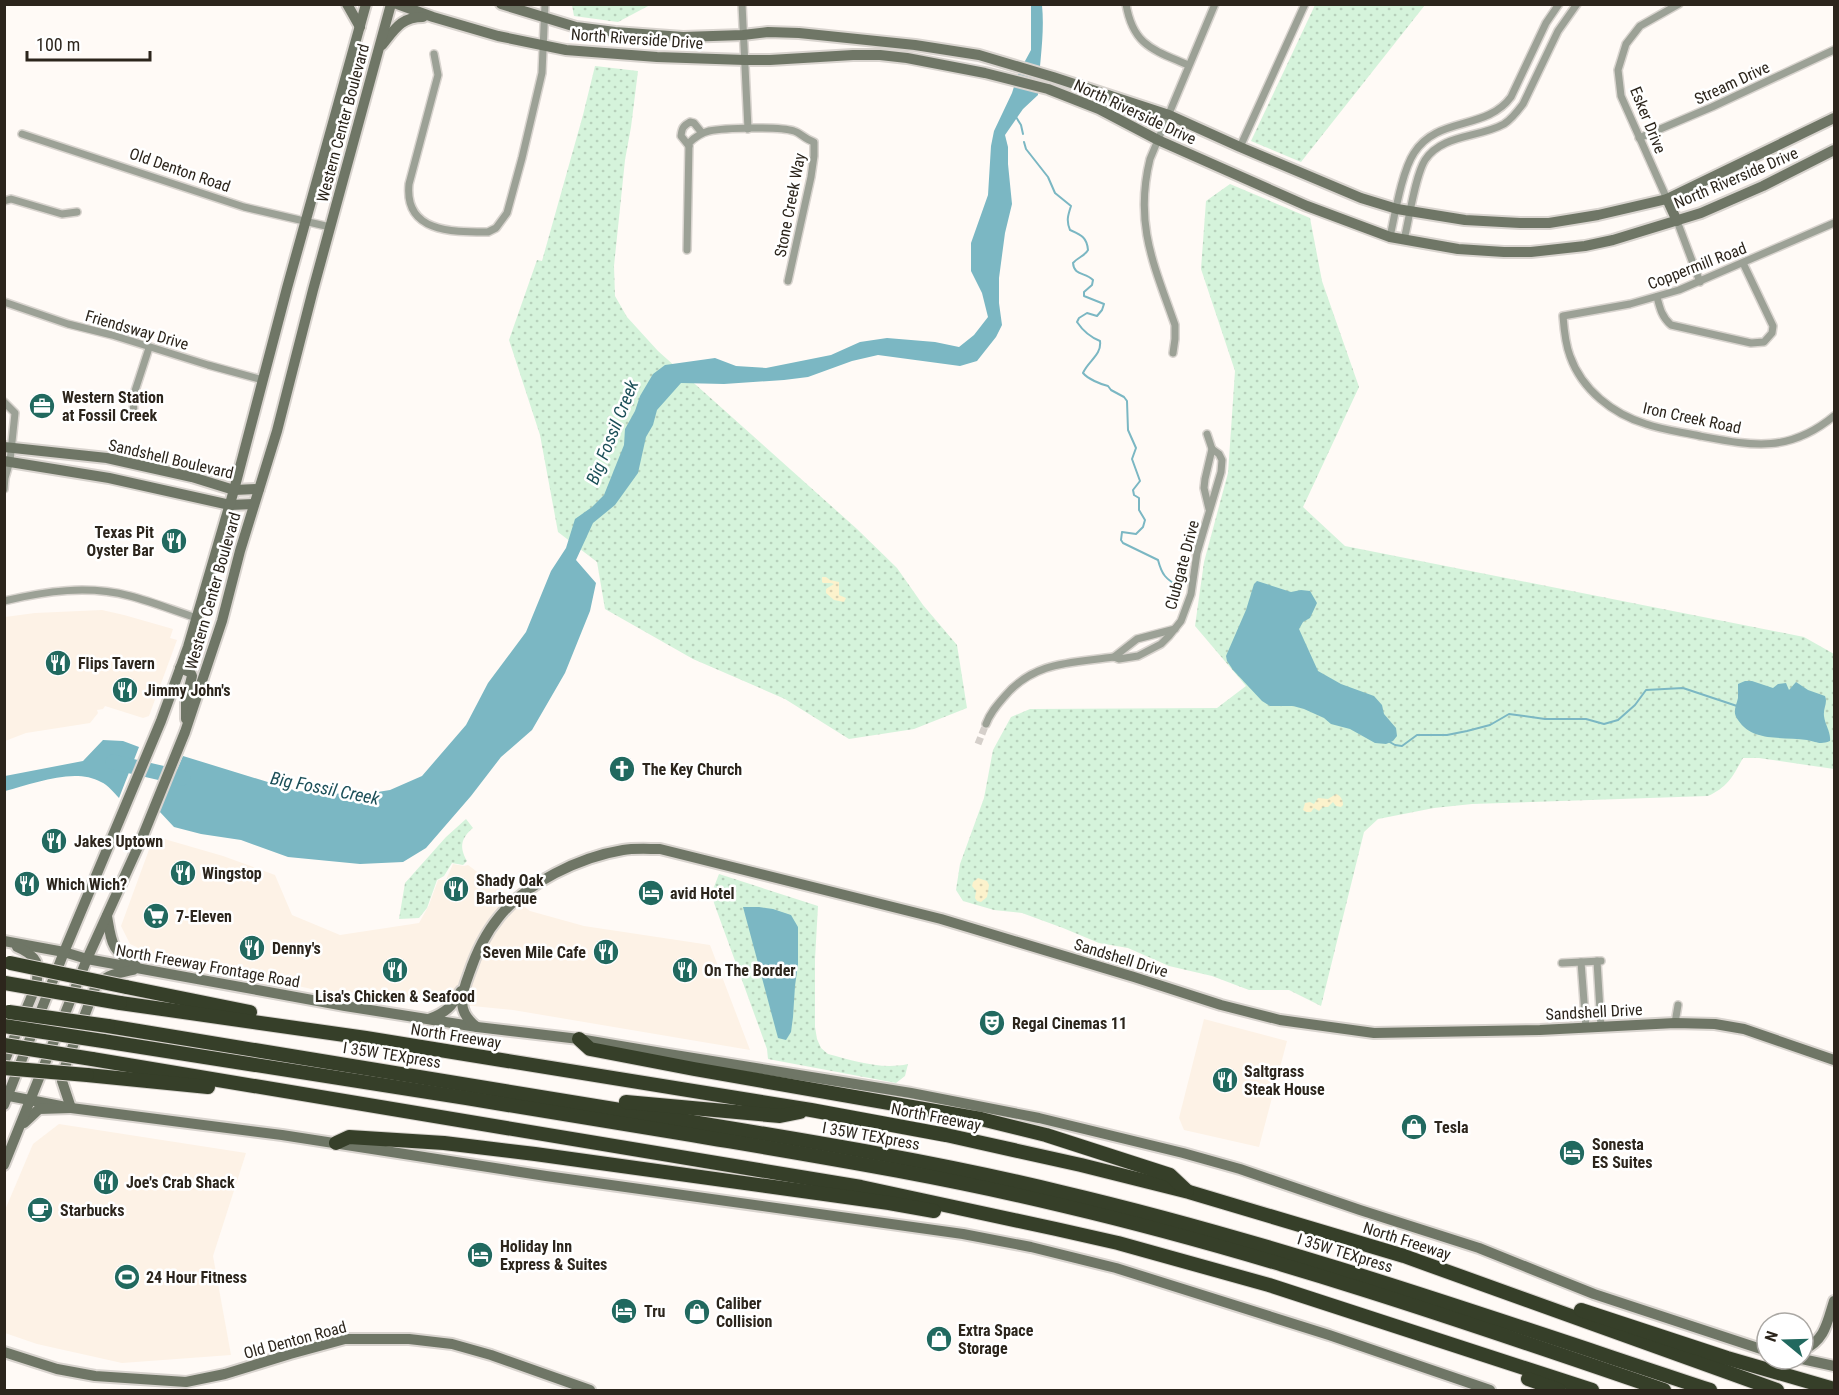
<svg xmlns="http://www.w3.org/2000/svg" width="1839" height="1395" font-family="'Roboto Condensed',sans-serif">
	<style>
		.built { fill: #fdf2e6 }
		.grass { fill: url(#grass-dots) }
		.sand { fill: url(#sand-dots) }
		.water { fill: #7bb7c3 }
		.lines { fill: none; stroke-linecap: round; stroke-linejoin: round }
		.stream { stroke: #7bb7c3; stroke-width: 2 }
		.river { stroke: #7bb7c3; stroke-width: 15 }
		.street-tunnel { stroke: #d5cfca; stroke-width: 7; stroke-dasharray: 7 3.5; stroke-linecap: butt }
		.street-casing { stroke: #d9d4cf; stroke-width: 10 }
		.secondary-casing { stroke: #d9d4cf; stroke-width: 14 }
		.highway-casing { stroke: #d9d4cf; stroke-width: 16 }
		.street { stroke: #9ca196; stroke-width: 7 }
		.secondary { stroke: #6f7666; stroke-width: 10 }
		.highway { stroke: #363f29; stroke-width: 14 }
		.highway-bridge-casing { stroke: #d9d4cf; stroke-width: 16; stroke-linecap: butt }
		.highway-bridge { stroke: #363f29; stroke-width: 14 }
		.labels { text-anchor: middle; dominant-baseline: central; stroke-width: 5; stroke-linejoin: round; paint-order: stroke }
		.street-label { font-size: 16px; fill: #2c251c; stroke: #fff }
		.poi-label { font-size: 16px; font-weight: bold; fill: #2c251c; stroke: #fff; text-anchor: start }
		.water-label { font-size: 18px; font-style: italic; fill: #1b4f58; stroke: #fff }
	</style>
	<defs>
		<pattern id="grass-dots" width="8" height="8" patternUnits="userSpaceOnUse" patternTransform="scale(1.5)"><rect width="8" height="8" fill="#d5f3db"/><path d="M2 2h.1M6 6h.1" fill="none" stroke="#b7d0bb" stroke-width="1.8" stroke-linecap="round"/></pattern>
		<pattern id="sand-dots" width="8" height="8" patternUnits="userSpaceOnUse" patternTransform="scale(1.5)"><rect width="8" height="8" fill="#fcf2cc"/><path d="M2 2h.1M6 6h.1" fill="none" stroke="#d8cfaf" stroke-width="1.8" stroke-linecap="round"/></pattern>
	</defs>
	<rect width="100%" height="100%" fill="#fffaf6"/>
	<!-- built -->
	<g class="built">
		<path d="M102,610L124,615L173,629L170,638L177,640L149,716L143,718L105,706L103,709L97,710L98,713L90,723L26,733L5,741V617L35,613Z"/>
		<path d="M154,836L223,856L275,875L292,915L340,935L419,923L429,905L438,880H446L453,864L464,866L468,865L530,911L584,926L710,945L750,1050L513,1010L321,991L156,956L130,944L121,926Z"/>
		<path d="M1204,1019L1287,1041L1259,1147L1184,1130L1179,1118Z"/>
		<path d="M59,1124L246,1153L213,1256L231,1355L122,1363L37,1344L5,1333V1210L33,1144Z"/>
	</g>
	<!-- grass -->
	<g class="grass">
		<path d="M572,5V4L650,5L618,22L574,16Z"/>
		<path d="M1315,5H1425L1301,162L1251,141Z"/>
		<path d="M595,66L638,71L631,127L625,160L614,266L615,296L627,317L658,351L857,529L897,568L923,605L957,645L967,708L914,729L849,739L785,699L693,659L605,609L597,562L558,532L540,435L509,340L537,260L542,261L583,115Z"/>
		<path d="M1230,184L1310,218L1322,281L1359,387L1303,507L1345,546L1804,637L1834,654V769L1759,758H1743C1733,776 1728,787 1708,796L1472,804L1434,808L1378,819L1364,832L1321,1006L1289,990H1249L1212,976L1169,966L1128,948L1099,943L1063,928L1022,913L994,910L963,901L956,890L960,864L984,798L993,750L1011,717L1030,709L1217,708L1246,686L1195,626L1204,562L1228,473L1235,371L1201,269L1206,201Z"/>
		<path d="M466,819L473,828C461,838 459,847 467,861L463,865L452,863L444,876L437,880L427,908L419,918L399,919L405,883L446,837Z"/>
		<path d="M719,874L818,906L815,959V1027L817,1039L821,1048L828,1054C855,1061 881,1070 908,1064L905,1076L896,1083L768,1059L767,1049L714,903L712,892Z"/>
	</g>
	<!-- sand -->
	<g class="sand">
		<path d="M822,577H826L830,580L839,582V595L846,598L844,602L834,600L826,593V589L834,584L831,583H823L822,582Z"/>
		<path d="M1336,794C1341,796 1343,800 1343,805L1341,807L1336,806L1333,802L1328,807H1323L1319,811L1314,808L1311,812H1306L1303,810L1305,803L1310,802L1314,804L1318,798L1328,799Z"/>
		<path d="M978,878L987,881L989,885L987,897L981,902L977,901L975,898L976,891L972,886L973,882Z"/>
	</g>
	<!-- water -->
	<g class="water">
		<path d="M1031,5H1042C1045,35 1039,65 1038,95L1023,109L1005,135L1008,147V164L1012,204L1005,233L999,278V303L1002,325L996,337L977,361L960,366L878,355L852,361L808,377L784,380L724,384L681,383L657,410L653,425L646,437L638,473L615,505L593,523L576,560L596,583L590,611L565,673L532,730L501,757L471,796L426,848L403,862L360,864L288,857L241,840L201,834L174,827L159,811L183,756L297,791L359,795L390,790L422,776L466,725L488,683L526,632L551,571L566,548L575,519L592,507L604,495L624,445L625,429L635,411L640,396L653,374L665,365L715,358L736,366L766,368L831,355L860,342L887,338L935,342L959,347L974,335L988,317L982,293L971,271V243L988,195L991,146L994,131L1012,93L1018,74L1031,50Z"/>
		<path d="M1257,581L1291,592L1301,590L1310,591L1317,603L1310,618L1303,622L1299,629L1318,671L1341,684L1374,696L1382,705L1384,714L1396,728L1397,736L1393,741L1386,744L1375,743L1350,729L1331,724L1324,718L1304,709L1293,706H1270L1262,701L1233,670L1227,661L1226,656L1246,610L1254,584Z"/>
		<path d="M1745,681H1752L1773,688L1778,684L1786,683L1789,690L1796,682L1808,690L1825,696C1828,703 1823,708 1824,716C1825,725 1831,732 1830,741C1820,745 1817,742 1807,740C1784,736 1753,743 1738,720C1732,712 1736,707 1738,698C1738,694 1738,689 1738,684Z"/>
		<path d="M103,740L123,741L139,747L119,798C114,793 108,785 101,782C74,767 33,784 5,791V776L83,761Z"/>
		<path d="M743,907H759L773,909L791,915L798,927V964L795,986L793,1017L791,1032L786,1040L778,1038Z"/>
	</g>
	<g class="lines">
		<!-- stream -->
		<g class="stream">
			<path d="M1016,117L1021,125L1023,134"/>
			<path d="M1024,142L1026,149L1048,177L1055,193L1071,206C1068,215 1066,221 1070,230C1081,235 1087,237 1088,250C1085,256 1078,257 1073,263C1074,276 1085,272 1093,280L1092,285L1084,292V296L1104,304L1102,310L1097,316L1087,313L1079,318L1077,322C1083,331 1090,337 1100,341C1102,355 1088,361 1083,373C1088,379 1100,384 1108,386L1111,390L1124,397L1127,401L1128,430L1136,448L1132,459L1140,481L1133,490L1134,495L1139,498V510L1145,520L1143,527L1136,534L1122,532L1121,540L1123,543L1158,560C1162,575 1165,578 1179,587"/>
			<path d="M1388,741L1395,745L1402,746L1417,735H1447L1467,731L1490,725L1509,714L1545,719H1586L1604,724L1618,720L1635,705L1646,690L1683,688L1737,706"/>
		</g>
		<!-- river -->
		<path class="river" d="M113,762L183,778"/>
		<!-- street-tunnel -->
		<path class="street-tunnel" d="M978,744L986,724"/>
		<!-- street casing -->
		<g class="street-casing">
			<g id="street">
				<path d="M742,4L748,129"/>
				<path d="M1126,4C1133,46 1154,50 1188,65"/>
				<path d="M434,54L438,75L409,184C404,233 453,232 488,232L496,228L507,213L522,158L542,73L545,4"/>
				<path d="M22,134L244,207L330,227"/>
				<path d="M1639,138L1712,107L1834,50"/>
				<path d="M689,146L681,136C682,128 683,126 690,122L694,123L702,133"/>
				<path d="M1240,147L1305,4"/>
				<path d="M1667,199L1621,96L1618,70L1626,44L1640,26L1679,4"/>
				<path d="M4,201L11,199L62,214L77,212"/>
				<path d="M1677,221L1700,282"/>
				<path d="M1834,223L1679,290L1630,304L1563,316C1564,329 1565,343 1570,356C1582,390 1613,414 1646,424C1663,430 1682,432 1700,436C1754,446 1789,453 1834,416"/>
				<path d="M1390,237C1395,214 1402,171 1414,153C1437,116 1486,131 1511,97L1546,23L1559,4"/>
				<path d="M1404,240C1409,220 1415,176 1425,160C1442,134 1479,138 1504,124C1512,119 1517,112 1523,104L1558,31L1577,4"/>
				<path d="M687,250L689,143C695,137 701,133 709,131C724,128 780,126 794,131C801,133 804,139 814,142V156L811,177L788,281"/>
				<path d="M1657,297C1660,309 1662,317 1671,325L1751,343L1764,342L1772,333L1773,326L1743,263"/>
				<path d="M4,302L68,324L112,335L208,365L263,380"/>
				<path d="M1173,353L1175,339V325C1154,265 1134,224 1150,159L1215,4"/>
				<path d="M4,402L15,413L10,461L5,478L4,489"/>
				<path d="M134,415L133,397L149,348"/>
				<path d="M1209,509L1204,488L1205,479L1212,449"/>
				<path d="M4,601C46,591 88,585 130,596C153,602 175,611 197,618"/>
				<path d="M1114,657L1137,639L1175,629"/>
				<path d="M986,724C990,713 997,705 1004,697C1034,661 1071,663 1114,657L1119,659L1138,656L1161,644L1169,636L1181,621L1191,594L1197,553L1221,472L1222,460L1219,454L1212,449L1207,434"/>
				<path d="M1597,961L1601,1027"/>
				<path d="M1581,962L1586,1028"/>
				<path d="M1562,963L1601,961"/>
				<path d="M1675,1023L1678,1005"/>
			</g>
		</g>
		<!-- secondary casing -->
		<g class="secondary-casing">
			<g id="secondary">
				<path d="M347,4L360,27"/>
				<path d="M397,4L433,17L498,36L566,50L657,57L745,60H770L853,55H880L907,58L985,73L1048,89L1099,109L1158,140L1307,206L1390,237L1458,249L1504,252H1531L1585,246L1613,240L1701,213L1763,186L1834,150"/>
				<path d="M501,4L576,27L615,32L683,37L743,35L768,32L799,33L915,45L979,55L1053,77L1169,115L1240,147L1361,198L1397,209L1465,220L1520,223H1549L1598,215L1667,199L1834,118"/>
				<path d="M382,45C395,29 401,17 423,17"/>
				<path d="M1667,199L1677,221"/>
				<path d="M4,447L107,458L192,477L234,490L259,489"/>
				<path d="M4,461L109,478L230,505L254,504"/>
				<path d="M180,668L190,672L192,676L186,700V719"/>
				<path d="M107,916C112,945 111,949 136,966"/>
				<path d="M4,941L64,952L87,959L345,1006L477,1027L579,1039L662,1053L911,1093L1039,1118L1183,1153L1240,1169L1360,1210L1479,1248L1594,1294L1767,1351"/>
				<path d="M429,1019C447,1012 451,1007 461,991"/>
				<path d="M477,1027C456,1012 461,995 469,974C476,953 485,934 499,917C526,883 580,857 623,850C634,848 648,849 660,849L941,919L1134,977L1221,1005L1280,1020L1374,1033L1540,1030L1675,1023L1715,1024L1744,1029L1834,1060"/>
				<path d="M4,1062L36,986C40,964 38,956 17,947"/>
				<path d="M4,1095L71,1108L282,1135L546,1176L963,1234L1031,1247L1116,1268L1329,1335L1490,1390"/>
				<path d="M4,1105L64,952L161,721L188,647L234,490L287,288L366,4"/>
				<path d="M24,1123L39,1109L71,1108L62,1081L63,1072L95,988C107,973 116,974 133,970"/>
				<path d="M4,1165L87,959L142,838L185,732L222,621L240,551L277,431L313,290L391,4"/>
				<path d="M1803,1350C1825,1340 1827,1323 1834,1301"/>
				<path d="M4,1352L57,1369L95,1376L186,1382L225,1374L290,1354L345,1339H409L452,1344L491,1355L590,1390"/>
				<path d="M1802,1359L1834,1366"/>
			</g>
		</g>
		<!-- highway casing -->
		<g class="highway-casing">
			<g id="highway">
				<path d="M126,987L250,1012"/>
				<path d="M120,1003L366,1038L811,1110L946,1135L1081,1165L1189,1192L1404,1256L1777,1390"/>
				<path d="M108,1026C293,1056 478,1086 663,1117C796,1139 930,1160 1061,1192C1282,1244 1495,1319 1710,1390"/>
				<path d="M579,1039L590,1049L694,1069L981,1119L1046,1135L1170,1175L1187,1191"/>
				<path d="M103,1041C299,1072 496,1102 692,1135C816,1156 941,1176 1064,1206C1268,1254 1466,1322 1664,1390"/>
				<path d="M92,1059L861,1187L1056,1229L1118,1243L1269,1285L1592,1390"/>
				<path d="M87,1075L208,1087"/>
				<path d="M626,1102L780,1116L800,1112"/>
				<path d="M336,1143L349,1137L444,1143L535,1154L889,1203L934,1211"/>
				<path d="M1581,1310L1727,1358L1834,1389"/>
				<path d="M1528,1379L1559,1390"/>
			</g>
		</g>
		<!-- street -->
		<use href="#street" class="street"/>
		<!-- secondary -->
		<use href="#secondary" class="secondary"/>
		<!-- highway -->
		<use href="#highway" class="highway"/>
		<!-- highway-bridge casing -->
		<g class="highway-bridge-casing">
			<g id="highway-bridge">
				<path d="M10,963L126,987"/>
				<path d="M5,983L120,1003"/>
				<path d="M9,1012L108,1026"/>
				<path d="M4,1026L103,1041"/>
				<path d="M4,1045L92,1059"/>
				<path d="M4,1068L87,1075"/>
			</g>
		</g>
		<!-- highway-bridge -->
		<use href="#highway-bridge" class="highway-bridge"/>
	</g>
	<!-- icons -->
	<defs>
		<g id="office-disc" transform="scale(1.35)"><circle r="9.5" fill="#21695f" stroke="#fff"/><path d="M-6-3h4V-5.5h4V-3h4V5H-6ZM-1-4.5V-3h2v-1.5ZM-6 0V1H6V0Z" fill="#fff"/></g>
		<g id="restaurant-disc" transform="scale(1.35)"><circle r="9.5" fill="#21695f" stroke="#fff"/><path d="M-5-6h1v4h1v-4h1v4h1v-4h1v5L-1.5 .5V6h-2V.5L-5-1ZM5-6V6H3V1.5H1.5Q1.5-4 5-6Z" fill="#fff"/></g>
		<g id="church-disc" transform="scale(1.35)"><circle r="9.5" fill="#21695f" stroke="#fff"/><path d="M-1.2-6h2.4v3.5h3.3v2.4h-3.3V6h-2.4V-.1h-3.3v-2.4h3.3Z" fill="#fff"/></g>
		<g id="hotel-disc" transform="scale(1.35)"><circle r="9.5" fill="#21695f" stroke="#fff"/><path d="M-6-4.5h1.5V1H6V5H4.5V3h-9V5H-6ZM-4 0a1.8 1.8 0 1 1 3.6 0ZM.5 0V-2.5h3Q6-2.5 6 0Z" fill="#fff"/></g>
		<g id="supermarket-disc" transform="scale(1.35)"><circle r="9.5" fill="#21695f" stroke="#fff"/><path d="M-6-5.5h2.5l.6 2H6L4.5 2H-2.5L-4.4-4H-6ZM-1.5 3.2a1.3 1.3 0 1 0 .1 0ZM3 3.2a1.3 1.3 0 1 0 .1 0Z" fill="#fff"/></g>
		<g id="theatre-disc" transform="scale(1.35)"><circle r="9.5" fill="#21695f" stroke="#fff"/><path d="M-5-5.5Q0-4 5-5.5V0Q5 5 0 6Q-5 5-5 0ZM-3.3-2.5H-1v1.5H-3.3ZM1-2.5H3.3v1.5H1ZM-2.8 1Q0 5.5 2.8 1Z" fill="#fff"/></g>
		<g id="shop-disc" transform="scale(1.35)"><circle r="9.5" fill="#21695f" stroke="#fff"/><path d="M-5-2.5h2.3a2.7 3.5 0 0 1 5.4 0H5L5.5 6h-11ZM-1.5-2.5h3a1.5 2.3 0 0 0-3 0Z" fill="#fff"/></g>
		<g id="cafe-disc" transform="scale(1.35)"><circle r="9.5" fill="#21695f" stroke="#fff"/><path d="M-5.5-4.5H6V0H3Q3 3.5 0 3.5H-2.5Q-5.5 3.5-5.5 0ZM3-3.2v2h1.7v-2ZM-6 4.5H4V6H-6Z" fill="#fff"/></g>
		<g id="stadium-disc" transform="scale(1.35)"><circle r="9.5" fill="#21695f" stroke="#fff"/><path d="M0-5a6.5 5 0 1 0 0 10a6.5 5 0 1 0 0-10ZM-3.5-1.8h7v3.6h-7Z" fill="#fff"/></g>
	</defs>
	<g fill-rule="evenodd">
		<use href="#office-disc" x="42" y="406"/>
		<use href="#restaurant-disc" x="174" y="541"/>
		<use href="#restaurant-disc" x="58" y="663"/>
		<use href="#restaurant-disc" x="125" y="690"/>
		<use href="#church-disc" x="622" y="769"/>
		<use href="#restaurant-disc" x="54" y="841"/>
		<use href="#restaurant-disc" x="183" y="873"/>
		<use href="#restaurant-disc" x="27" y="884"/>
		<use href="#restaurant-disc" x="456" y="889"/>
		<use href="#hotel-disc" x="651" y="893"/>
		<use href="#supermarket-disc" x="156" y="916"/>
		<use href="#restaurant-disc" x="252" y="948"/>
		<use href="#restaurant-disc" x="606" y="952"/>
		<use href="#restaurant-disc" x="395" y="970"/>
		<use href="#restaurant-disc" x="685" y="970"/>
		<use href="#theatre-disc" x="992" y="1023"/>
		<use href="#restaurant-disc" x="1225" y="1080"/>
		<use href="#shop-disc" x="1414" y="1127"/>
		<use href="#hotel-disc" x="1572" y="1153"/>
		<use href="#restaurant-disc" x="106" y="1182"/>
		<use href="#cafe-disc" x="40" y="1210"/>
		<use href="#hotel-disc" x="480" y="1255"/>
		<use href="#stadium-disc" x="127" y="1277"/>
		<use href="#hotel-disc" x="624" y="1311"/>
		<use href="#shop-disc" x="697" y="1312"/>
		<use href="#shop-disc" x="939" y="1339"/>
	</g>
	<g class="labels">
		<!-- street labels -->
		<g class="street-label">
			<text transform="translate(637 39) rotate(4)">North Riverside Drive</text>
			<text transform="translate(1732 83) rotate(-25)">Stream Drive</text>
			<text transform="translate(1135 112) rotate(25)">North Riverside Drive</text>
			<text transform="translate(1648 120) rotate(68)">Esker Drive</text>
			<text transform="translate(343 123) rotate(-75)">Western Center Boulevard</text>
			<text transform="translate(180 170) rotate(19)">Old Denton Road</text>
			<text transform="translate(1736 178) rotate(-23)">North Riverside Drive</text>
			<text transform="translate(790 205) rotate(-79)">Stone Creek Way</text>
			<text transform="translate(1697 266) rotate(-21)">Coppermill Road</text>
			<text transform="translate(137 330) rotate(16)">Friendsway Drive</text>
			<text transform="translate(1692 418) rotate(12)">Iron Creek Road</text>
			<text transform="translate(171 459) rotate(13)">Sandshell Boulevard</text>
			<text transform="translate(1182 565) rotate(-75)">Clubgate Drive</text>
			<text transform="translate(213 591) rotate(-74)">Western Center Boulevard</text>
			<text transform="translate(1121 958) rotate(17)">Sandshell Drive</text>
			<text transform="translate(208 966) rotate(10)">North Freeway Frontage Road</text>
			<text transform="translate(1594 1012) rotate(-3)">Sandshell Drive</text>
			<text transform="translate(456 1036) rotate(9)">North Freeway</text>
			<text transform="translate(392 1055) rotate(9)">I 35W TEXpress</text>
			<text transform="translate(936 1117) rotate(11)">North Freeway</text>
			<text transform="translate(871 1136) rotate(10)">I 35W TEXpress</text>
			<text transform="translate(1407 1241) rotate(18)">North Freeway</text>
			<text transform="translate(1345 1253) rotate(17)">I 35W TEXpress</text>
			<text transform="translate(295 1340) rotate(-15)">Old Denton Road</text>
		</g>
		<!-- poi labels -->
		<g class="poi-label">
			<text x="62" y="397">Western Station<tspan x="62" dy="18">at Fossil Creek</tspan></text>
			<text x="154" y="532" text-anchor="end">Texas Pit<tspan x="154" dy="18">Oyster Bar</tspan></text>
			<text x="78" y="663">Flips Tavern</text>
			<text x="144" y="690">Jimmy John's</text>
			<text x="642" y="769">The Key Church</text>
			<text x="74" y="841">Jakes Uptown</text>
			<text x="202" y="873">Wingstop</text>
			<text x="476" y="880">Shady Oak<tspan x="476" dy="18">Barbeque</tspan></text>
			<text x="46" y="884">Which Wich?</text>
			<text x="670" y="893">avid Hotel</text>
			<text x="176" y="916">7-Eleven</text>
			<text x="272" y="948">Denny's</text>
			<text x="586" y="952" text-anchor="end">Seven Mile Cafe</text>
			<text x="704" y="970">On The Border</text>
			<text x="395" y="996" text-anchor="middle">Lisa's Chicken &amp; Seafood</text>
			<text x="1012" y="1023">Regal Cinemas 11</text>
			<text x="1244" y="1071">Saltgrass<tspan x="1244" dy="18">Steak House</tspan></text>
			<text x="1434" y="1127">Tesla</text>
			<text x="1592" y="1144">Sonesta<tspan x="1592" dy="18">ES Suites</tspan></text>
			<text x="126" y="1182">Joe's Crab Shack</text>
			<text x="60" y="1210">Starbucks</text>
			<text x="500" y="1246">Holiday Inn<tspan x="500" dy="18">Express &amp; Suites</tspan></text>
			<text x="146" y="1277">24 Hour Fitness</text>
			<text x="716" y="1303">Caliber<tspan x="716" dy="18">Collision</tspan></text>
			<text x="644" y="1311">Tru</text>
			<text x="958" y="1330">Extra Space<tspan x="958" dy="18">Storage</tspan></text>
		</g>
		<!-- water labels -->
		<g class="water-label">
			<text transform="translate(612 432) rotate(-68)">Big Fossil Creek</text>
			<text transform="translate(325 788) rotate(11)">Big Fossil Creek</text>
		</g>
	</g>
	<!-- border -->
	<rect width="1839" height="1395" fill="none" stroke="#2c251c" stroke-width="12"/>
	<!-- north arrow -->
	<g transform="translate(1785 1341) rotate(289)"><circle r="28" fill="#ffffff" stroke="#aba8a4" stroke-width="1.5"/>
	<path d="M0-4.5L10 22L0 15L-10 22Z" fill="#21695f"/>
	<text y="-9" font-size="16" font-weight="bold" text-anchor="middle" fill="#2c251c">N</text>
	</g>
	<!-- scale -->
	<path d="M27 51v9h123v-9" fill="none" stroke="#2c251c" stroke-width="3"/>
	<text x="36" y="51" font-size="18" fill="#2c251c" stroke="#ffffff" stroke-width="4.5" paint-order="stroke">100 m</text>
</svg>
